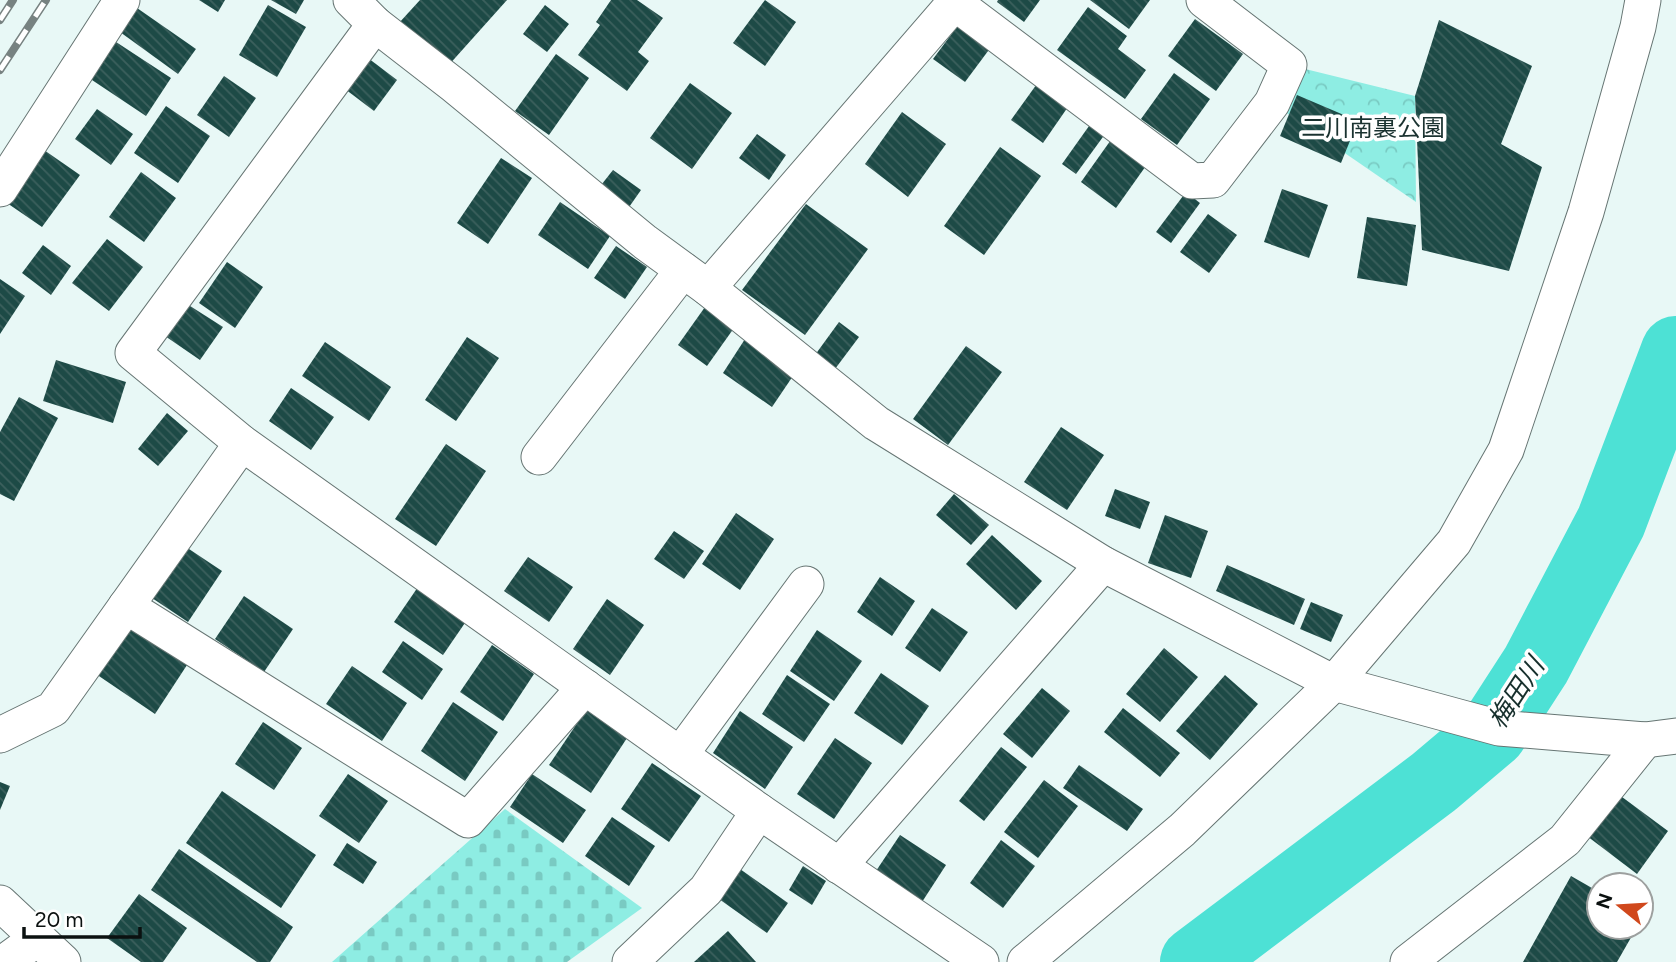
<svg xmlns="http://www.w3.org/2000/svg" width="1676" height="962" font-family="Figtree,'Noto Sans JP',sans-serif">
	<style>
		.cemetery { fill: url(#cemetery-stones) }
		.park { fill: url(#park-crowns) }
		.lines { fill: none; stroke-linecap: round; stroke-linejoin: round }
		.river { stroke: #4de1d5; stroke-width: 70 }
		.building { fill: url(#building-back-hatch) }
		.minor-casing { stroke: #667573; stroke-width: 37 }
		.minor { stroke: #fff; stroke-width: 35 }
		.rail-casing { stroke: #778281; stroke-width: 8 }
		.rail { stroke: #fff; stroke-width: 5; stroke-dasharray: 16; stroke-linecap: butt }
		.labels { text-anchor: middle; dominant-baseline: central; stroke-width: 7; stroke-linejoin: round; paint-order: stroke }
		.park-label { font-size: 24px; fill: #1a3230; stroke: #fff }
		.water-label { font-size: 26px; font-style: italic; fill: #162f2c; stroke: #fff }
	</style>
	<defs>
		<pattern id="cemetery-stones" width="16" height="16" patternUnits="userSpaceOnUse" patternTransform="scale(1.75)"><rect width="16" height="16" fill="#8eede3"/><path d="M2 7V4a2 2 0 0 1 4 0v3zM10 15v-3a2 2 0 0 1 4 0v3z" fill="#79cac2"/></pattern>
		<pattern id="park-crowns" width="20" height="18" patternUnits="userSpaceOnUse" patternTransform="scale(1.75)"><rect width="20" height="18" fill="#8eede3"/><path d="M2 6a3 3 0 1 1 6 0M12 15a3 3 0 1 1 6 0" fill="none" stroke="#79cac2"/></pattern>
		<pattern id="building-back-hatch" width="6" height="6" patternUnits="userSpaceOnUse" patternTransform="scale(1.75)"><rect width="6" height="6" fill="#1d4a46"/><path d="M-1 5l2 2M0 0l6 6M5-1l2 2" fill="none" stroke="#3c605d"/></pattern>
	</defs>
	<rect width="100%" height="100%" fill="#e8f8f6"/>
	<!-- cemetery -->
	<path class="cemetery" d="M505,809L642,908L567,962H332Z"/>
	<!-- park -->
	<path class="park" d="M1289,65L1415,96L1416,202L1272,103Z"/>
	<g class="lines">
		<!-- river -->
		<path class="river" d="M1195,962L1434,782L1492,733L1536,665L1611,522L1676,351"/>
	</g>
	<!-- building -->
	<g class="building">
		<path d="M199,0H225L218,12Z"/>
		<path d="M271,0H304L296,14Z"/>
		<path d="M420,0H507L447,67L399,23Z"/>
		<path d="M611,0H637L663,18L638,52L649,61L627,91L578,55L600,25L596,22Z"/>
		<path d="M765,0L796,22L765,66L733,43Z"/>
		<path d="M998,0H1040L1024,22L997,2Z"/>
		<path d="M1090,0H1150L1129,29Z"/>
		<path d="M268,5L306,27L277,77L239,55Z"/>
		<path d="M545,5L569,24L547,52L523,34Z"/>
		<path d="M1088,7L1127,36L1118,49L1146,70L1125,99L1057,50Z"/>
		<path d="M137,8L196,49L178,74L120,32Z"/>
		<path d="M1195,19L1243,54L1216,91L1168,56Z"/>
		<path d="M962,20L994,43L965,82L933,59Z"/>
		<path d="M1439,20L1532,66L1501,144L1542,167L1509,271L1422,250L1415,96Z"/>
		<path d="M113,40L171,78L146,116L89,78Z"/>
		<path d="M556,54L589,78L549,135L515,111Z"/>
		<path d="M368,58L397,80L374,111L345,89Z"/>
		<path d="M1174,73L1210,99L1177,145L1141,119Z"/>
		<path d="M224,76L256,98L229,137L197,115Z"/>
		<path d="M1039,81L1070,104L1043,143L1011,120Z"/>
		<path d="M690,83L732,113L692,169L650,138Z"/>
		<path d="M1297,95L1358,121L1341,163L1280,136Z"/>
		<path d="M166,106L210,136L178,183L134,153Z"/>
		<path d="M97,109L133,134L111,165L75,139Z"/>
		<path d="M902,112L946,144L908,197L865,164Z"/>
		<path d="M1094,119L1108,130L1076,174L1062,164Z"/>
		<path d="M757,134L786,155L769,180L739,158Z"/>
		<path d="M1113,137L1148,163L1116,208L1081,182Z"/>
		<path d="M1000,147L1041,176L984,255L944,226Z"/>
		<path d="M44,150L80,175L42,227L7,203Z"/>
		<path d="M501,158L532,178L488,244L457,223Z"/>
		<path d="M613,170L641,190L627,210L598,189Z"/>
		<path d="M141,172L176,198L144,242L109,217Z"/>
		<path d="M1282,189L1328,205L1309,258L1264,242Z"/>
		<path d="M1186,192L1200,203L1171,243L1156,232Z"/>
		<path d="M560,202L610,236L588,269L538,235Z"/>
		<path d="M806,204L868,249L805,335L742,290Z"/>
		<path d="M1208,214L1237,235L1209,273L1180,252Z"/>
		<path d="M1367,217L1416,225L1407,286L1357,278Z"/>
		<path d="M107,239L143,267L109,311L72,283Z"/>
		<path d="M43,245L71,266L51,295L22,273Z"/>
		<path d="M616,246L647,267L625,299L594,278Z"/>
		<path d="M227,262L263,287L235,328L199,303Z"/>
		<path d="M0,279L25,296L0,334Z"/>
		<path d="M187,304L223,327L200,360L165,336Z"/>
		<path d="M705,307L734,328L707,366L678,345Z"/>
		<path d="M839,322L859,337L835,369L815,355Z"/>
		<path d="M467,337L499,358L456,421L425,400Z"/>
		<path d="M745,339L795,373L772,407L723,373Z"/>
		<path d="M325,342L391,387L369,421L302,376Z"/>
		<path d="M966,346L1002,372L948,445L913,419Z"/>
		<path d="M56,360L126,382L113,423L43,401Z"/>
		<path d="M291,388L334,417L311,450L269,421Z"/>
		<path d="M19,397L58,418L14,501L0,494V432Z"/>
		<path d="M167,413L188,431L158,466L138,449Z"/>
		<path d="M1061,427L1104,455L1067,510L1024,482Z"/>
		<path d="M446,444L486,471L436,546L395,519Z"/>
		<path d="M1115,489L1150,502L1140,529L1105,516Z"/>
		<path d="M954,494L989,525L971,545L936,515Z"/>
		<path d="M736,513L774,539L740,590L702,564Z"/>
		<path d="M1165,515L1208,531L1191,578L1148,563Z"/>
		<path d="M674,531L704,551L684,579L654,559Z"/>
		<path d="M992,535L1042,581L1016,610L966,564Z"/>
		<path d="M186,547L222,571L188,622L152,598Z"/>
		<path d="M528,557L573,587L549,622L504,591Z"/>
		<path d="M1227,565L1305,599L1294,625L1216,591Z"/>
		<path d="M880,577L915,601L892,636L857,612Z"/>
		<path d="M420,584L469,617L443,655L394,622Z"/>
		<path d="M244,596L293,629L264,672L215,639Z"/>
		<path d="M607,599L644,625L610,675L573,649Z"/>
		<path d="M1311,602L1343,615L1331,642L1300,629Z"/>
		<path d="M932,608L968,632L940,672L905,648Z"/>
		<path d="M123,621L187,665L155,714L90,670Z"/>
		<path d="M817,630L862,661L834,701L790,671Z"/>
		<path d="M403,641L443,669L422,700L382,672Z"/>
		<path d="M492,645L534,674L503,721L460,692Z"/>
		<path d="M1164,648L1198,677L1160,722L1126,694Z"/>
		<path d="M352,666L407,703L382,741L326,704Z"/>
		<path d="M881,673L929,706L902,745L854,713Z"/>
		<path d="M787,675L830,704L804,742L762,714Z"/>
		<path d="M1225,675L1258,704L1210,760L1176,731Z"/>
		<path d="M1042,688L1070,711L1032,758L1003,734Z"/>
		<path d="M453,702L498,732L465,781L421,751Z"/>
		<path d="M1123,708L1180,753L1160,777L1104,732Z"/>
		<path d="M586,710L627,738L591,793L549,765Z"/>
		<path d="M740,711L793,747L765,789L713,753Z"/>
		<path d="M263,722L302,748L274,790L235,764Z"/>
		<path d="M835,738L872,763L834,819L797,794Z"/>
		<path d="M1001,747L1027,767L984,821L959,801Z"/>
		<path d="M652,763L701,796L669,842L621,809Z"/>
		<path d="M1079,765L1143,809L1127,831L1063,788Z"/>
		<path d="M348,774L388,801L359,843L319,816Z"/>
		<path d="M532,774L586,810L563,843L510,807Z"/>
		<path d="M1044,780L1078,806L1038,858L1004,832Z"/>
		<path d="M0,782L10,786L0,810Z"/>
		<path d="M222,791L316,855L281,908L186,843Z"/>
		<path d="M1618,794L1668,831L1637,874L1587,836Z"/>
		<path d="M612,817L655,846L629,886L585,856Z"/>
		<path d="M900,835L946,865L922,902L876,871Z"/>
		<path d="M1001,840L1035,866L1003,908L970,883Z"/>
		<path d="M347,843L377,862L363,884L333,865Z"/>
		<path d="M179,849L293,927L270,962H257L151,890Z"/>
		<path d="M803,866L826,881L812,905L789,890Z"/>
		<path d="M740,869L788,903L767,933L719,899Z"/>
		<path d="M1571,876L1599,892V927H1637L1617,962H1523Z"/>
		<path d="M139,894L187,928L163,962H141L107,938Z"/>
		<path d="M728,931L756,962H694Z"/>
	</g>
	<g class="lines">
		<!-- minor casing -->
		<g class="minor-casing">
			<g id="minor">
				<path d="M351,0L375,24L455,86L645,242L708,288L876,423L1103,564L1334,683L1499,728L1645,740L1676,736"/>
				<path d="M955,3L1192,181L1213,180L1272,103L1289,65L1204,0"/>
				<path d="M375,24L133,353L242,443L759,811L981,962"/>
				<path d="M0,189L122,0"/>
				<path d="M708,288L957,0"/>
				<path d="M539,457L683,270"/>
				<path d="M126,606L468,820L585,687"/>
				<path d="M0,735L53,709L242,443"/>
				<path d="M680,755L806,584"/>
				<path d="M839,866L1103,564"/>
				<path d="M0,903L63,962"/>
				<path d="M5,962L38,938"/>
				<path d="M630,962L706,890L759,811"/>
				<path d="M1025,962L1182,830L1334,683L1454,542L1506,450L1586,212L1638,27L1643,0"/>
				<path d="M1408,962L1565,840L1645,740"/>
			</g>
		</g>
		<!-- minor -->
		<use href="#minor" class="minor"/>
		<!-- rail casing -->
		<g class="rail-casing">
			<g id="rail">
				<path d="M0,20L13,0"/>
				<path d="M0,70L46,0"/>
			</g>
		</g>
		<!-- rail -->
		<use href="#rail" class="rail"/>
	</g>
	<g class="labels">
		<!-- park labels -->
		<g class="park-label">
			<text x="1373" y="127">二川南裏公園</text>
		</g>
		<!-- water labels -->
		<g class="water-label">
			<text transform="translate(1516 693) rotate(-57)">梅田川</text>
		</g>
	</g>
	<!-- north arrow -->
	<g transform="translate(1620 906) rotate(288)"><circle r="33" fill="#ffffff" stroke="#9da09f" stroke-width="2"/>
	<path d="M0-5L12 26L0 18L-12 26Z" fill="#d0481c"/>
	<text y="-10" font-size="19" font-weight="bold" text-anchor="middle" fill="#0b1110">N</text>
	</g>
	<!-- scale -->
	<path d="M24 927v10h116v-10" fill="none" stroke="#0b1110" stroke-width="3.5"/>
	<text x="35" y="927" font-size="21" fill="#0b1110" stroke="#ffffff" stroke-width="5" paint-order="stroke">20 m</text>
</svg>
